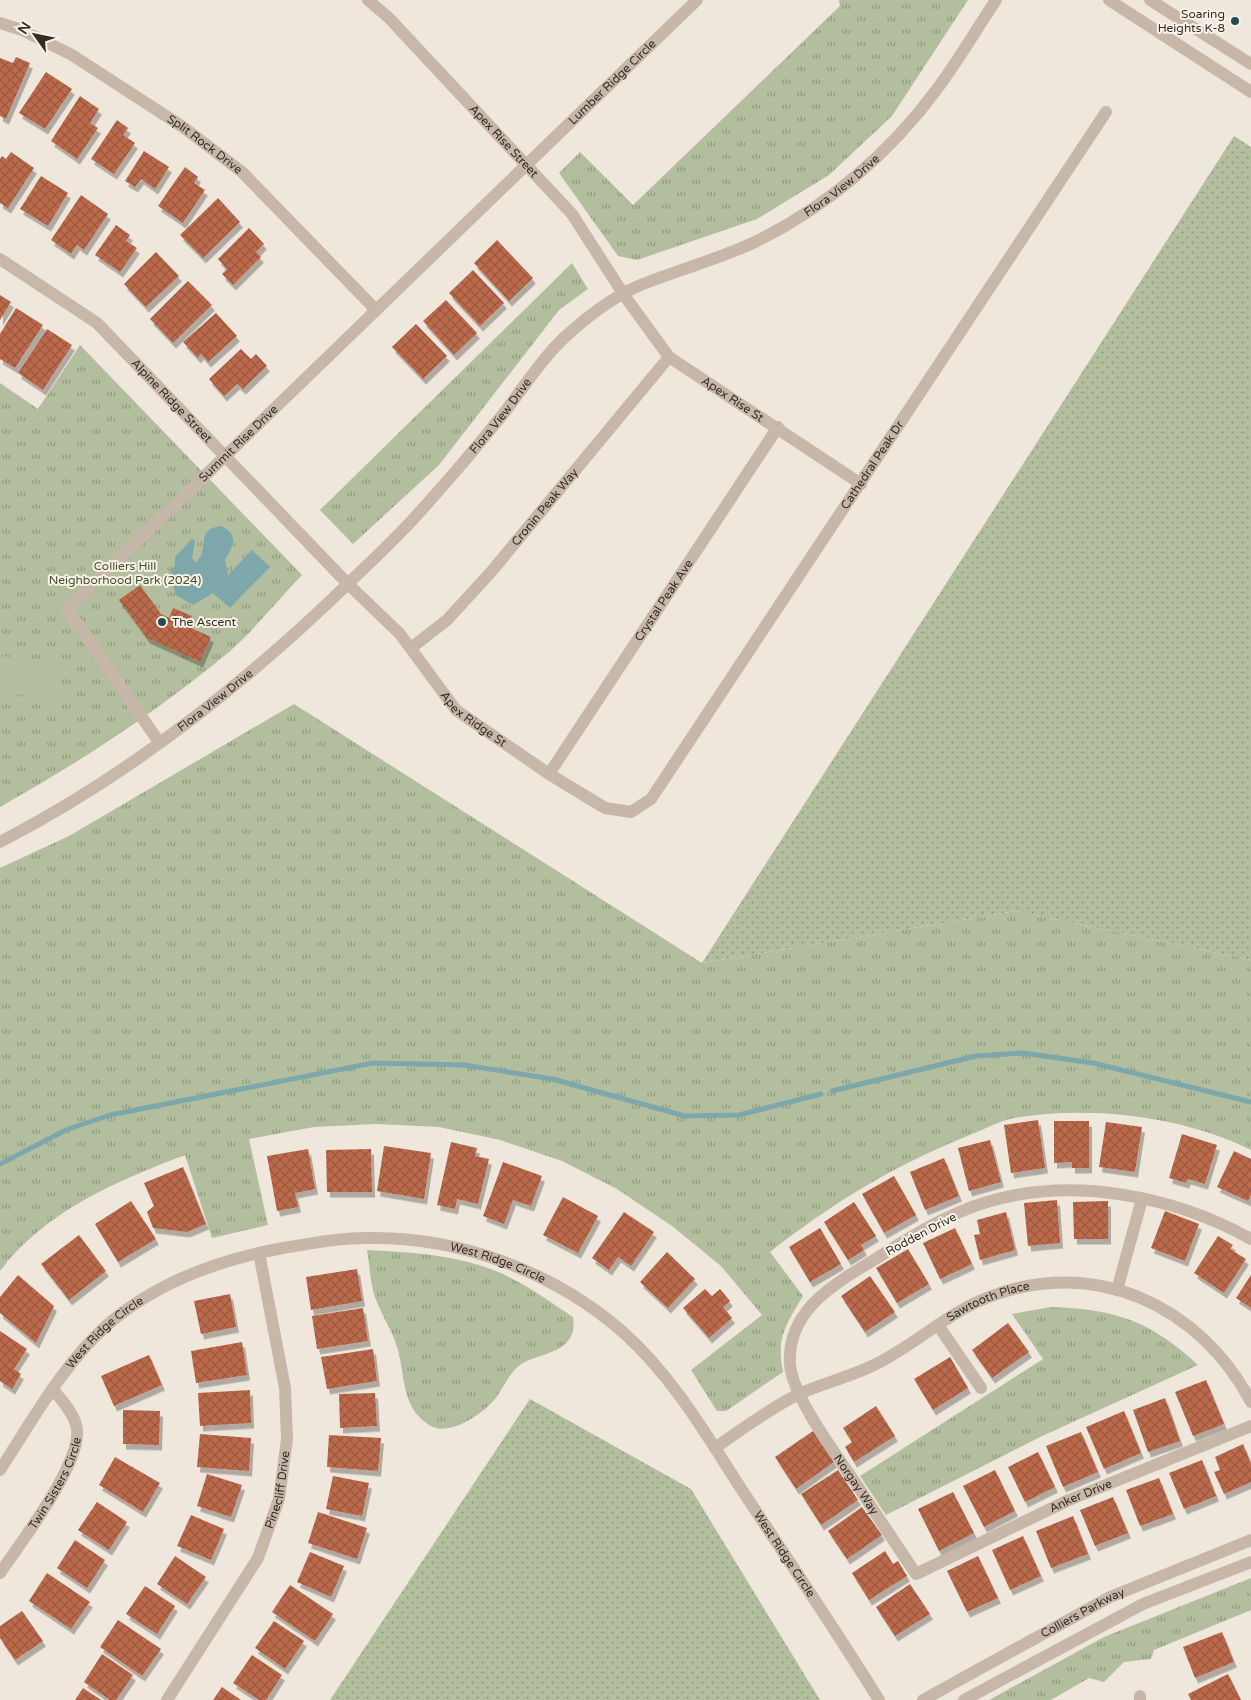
<svg xmlns="http://www.w3.org/2000/svg" width="1251" height="1700" font-family="'Varela Round',sans-serif">
	<style>
		.grass { fill: url(#grass-dots) }
		.park { fill: url(#park-tufts) }
		.pitch { fill: #b2be9d }
		.water { fill: #7da7ab }
		.lines { fill: none; stroke-linecap: round; stroke-linejoin: round }
		.stream { stroke: #7da7ab; stroke-width: 5 }
		.building { fill: url(#building-cross-hatch); filter: url(#shadow) }
		.minor { stroke: #c7b7a8; stroke-width: 12 }
		.poi-dot { fill: #204e53; stroke: #f8f1e8; stroke-width: 2 }
		.labels { text-anchor: middle; dominant-baseline: central; stroke-width: 4; stroke-linejoin: round; paint-order: stroke }
		.poi-label { font-size: 12px; fill: #352c28; stroke: #f8f1e8; text-anchor: end }
		.street-label { font-size: 12px; fill: #352c28; stroke: #f8f1e8 }
		.park-label { font-size: 12px; fill: #43512d; stroke: #f8f1e8 }
	</style>
	<defs>
		<pattern id="grass-dots" width="8" height="8" patternUnits="userSpaceOnUse" patternTransform="scale(1.25)"><rect width="8" height="8" fill="#b2be9d"/><path d="M2 2h.1M6 6h.1" fill="none" stroke="#929b80" stroke-width="1.8" stroke-linecap="round"/></pattern>
		<pattern id="park-tufts" width="24" height="20" patternUnits="userSpaceOnUse" patternTransform="scale(1.25)"><rect width="24" height="20" fill="#b2be9d"/><path d="M3 7l-1-3M5 7V3M7 7l1-3M15 17l-1-3M17 17v-4M19 17l1-3" fill="none" stroke="#929b80"/></pattern>
		<pattern id="building-cross-hatch" width="8" height="8" patternUnits="userSpaceOnUse" patternTransform="scale(1.25)"><rect width="8" height="8" fill="#bd6b4c"/><path d="M0 0l8 8M0 8l8-8" fill="none" stroke="#9a583f"/></pattern>
		<filter id="shadow"><feDropShadow dx="3" dy="5.5" stdDeviation="0" flood-color="#0004"/></filter>
	</defs>
	<rect width="100%" height="100%" fill="#f0e7dc"/>
	<!-- grass -->
	<g class="grass">
		<path d="M1234,136L1251,147V960L1016,911L702,963Z"/>
		<path d="M530,1399L691,1489L820,1700H330Z"/>
	</g>
	<!-- park -->
	<g class="park">
		<path d="M839,0H968L892,116L829,175L757,219L637,260L618,256L559,173L580,152L633,205L840,6Z"/>
		<path d="M572,263L588,289L559,310L439,465L353,544L320,510Z"/>
		<path d="M80,345L302,575C278,600 255,629 229,652C158,711 80,762 0,807V383L38,409Z"/>
		<path d="M294,704L702,963L1016,911L1251,960V1150C1184,1116 1088,1105 1014,1118C998,1121 981,1131 965,1137C890,1168 834,1202 770,1252L803,1296C786,1325 776,1337 783,1372L726,1411H717L691,1370L762,1315L721,1266L672,1226L617,1189L562,1161L500,1140L439,1127L376,1124L314,1127L249,1139L268,1225L212,1238L185,1155C117,1181 45,1211 0,1271V868L69,836Z"/>
		<path d="M367,1250C406,1252 445,1254 482,1266C515,1276 544,1298 573,1317C579,1355 538,1352 520,1365C509,1373 503,1389 495,1399C482,1414 449,1438 429,1425C400,1406 406,1375 397,1347C392,1330 383,1318 377,1302C370,1287 370,1266 367,1250Z"/>
		<path d="M1051,1307C1115,1309 1151,1321 1198,1365L1040,1437L886,1515L860,1476L1043,1359L1012,1314Z"/>
		<path d="M1251,1578V1610L1154,1650L1151,1659L1124,1662L1104,1682L1089,1678L1051,1700H989L1104,1637Z"/>
	</g>
	<!-- pitch -->
	<path class="pitch" d="M0,656L64,664L56,701L0,691Z"/>
	<!-- water -->
	<path class="water" d="M221,526C240,535 233,546 225,560L228,575L252,550L270,567L230,608L213,593L193,605L176,595L169,575L175,565V557L192,539L195,541L192,558L196,563C198,560 201,556 202,553C206,539 200,529 221,526Z"/>
	<g class="lines">
		<!-- stream -->
		<g class="stream">
			<path d="M832,1091L976,1056L1023,1053L1093,1063L1251,1102"/>
			<path d="M0,1164L68,1129L110,1115L373,1063L464,1065L552,1079L685,1116L739,1115L821,1094"/>
		</g>
	</g>
	<!-- building -->
	<g class="building">
		<path d="M16,57L30,63L6,119L0,116V58L13,63Z"/>
		<path d="M46,72L72,89L45,129L19,113Z"/>
		<path d="M80,96L99,109L90,123L98,128L77,159L51,141Z"/>
		<path d="M117,120L128,128L123,135L135,143L114,174L91,159Z"/>
		<path d="M144,151L169,167L155,189L141,179L135,187L125,181Z"/>
		<path d="M11,152L34,168L8,208L0,203V159L2,156L6,159Z"/>
		<path d="M185,167L198,177L194,183L205,190L183,223L158,206Z"/>
		<path d="M41,176L68,193L48,226L20,209Z"/>
		<path d="M81,195L108,214L84,250L77,245L71,254L51,240Z"/>
		<path d="M218,198L240,222L203,258L180,235Z"/>
		<path d="M116,225L130,235L126,241L137,248L120,272L95,255Z"/>
		<path d="M249,228L264,244L256,252L261,257L233,285L222,274L227,269L218,259Z"/>
		<path d="M497,240L533,278L509,301L474,263Z"/>
		<path d="M156,252L179,276L146,307L124,284Z"/>
		<path d="M473,270L504,303L480,326L449,293Z"/>
		<path d="M188,281L212,305L173,343L150,319Z"/>
		<path d="M0,295L11,302L0,320Z"/>
		<path d="M446,300L477,333L454,355L423,321Z"/>
		<path d="M16,308L43,325L15,368L0,359V334Z"/>
		<path d="M216,313L237,336L208,362L201,354L198,358L183,342Z"/>
		<path d="M416,324L447,356L423,379L392,347Z"/>
		<path d="M47,329L72,345L43,390L18,373Z"/>
		<path d="M241,349L251,359L256,354L267,366L243,389L237,384L224,396L209,379Z"/>
		<path d="M140,585L161,614L169,618L173,608L192,616L187,626L211,637L200,662L147,638L119,600Z"/>
		<path d="M1038,1120L1045,1168L1011,1173L1004,1125Z"/>
		<path d="M1054,1121H1089V1168H1072V1162L1054,1163Z"/>
		<path d="M1106,1122L1142,1127L1135,1172L1099,1167Z"/>
		<path d="M1182,1134L1217,1145L1205,1184L1188,1179L1186,1183L1169,1178Z"/>
		<path d="M990,1140L1001,1182L969,1191L958,1148Z"/>
		<path d="M451,1142L477,1148L475,1156L489,1159L478,1204L457,1199L455,1209L437,1205Z"/>
		<path d="M384,1146L431,1153L424,1199L377,1191Z"/>
		<path d="M308,1149L315,1189L295,1193L298,1207L277,1211L267,1156Z"/>
		<path d="M371,1149L372,1192H327L326,1150Z"/>
		<path d="M1234,1151L1251,1159V1195L1248,1201L1217,1187Z"/>
		<path d="M944,1158L959,1196L925,1210L910,1172Z"/>
		<path d="M503,1162L542,1176L531,1206L513,1200L504,1224L483,1216Z"/>
		<path d="M183,1167L206,1224L187,1232L153,1228L147,1212L154,1206L144,1183Z"/>
		<path d="M894,1176L916,1215L884,1233L862,1194Z"/>
		<path d="M563,1197L598,1216L578,1253L543,1235Z"/>
		<path d="M1057,1200L1060,1243L1028,1246L1024,1203Z"/>
		<path d="M131,1201L156,1239L118,1262L95,1224Z"/>
		<path d="M1108,1201V1239H1074L1073,1202Z"/>
		<path d="M854,1202L876,1236L861,1245L864,1250L848,1260L824,1222Z"/>
		<path d="M1165,1211L1199,1224L1185,1261L1151,1248Z"/>
		<path d="M624,1212L654,1232L631,1266L618,1257L609,1270L592,1258Z"/>
		<path d="M1006,1212L1015,1250L980,1260L974,1235L980,1234L977,1220Z"/>
		<path d="M820,1228L841,1264L810,1282L789,1247Z"/>
		<path d="M955,1228L972,1264L940,1279L923,1243Z"/>
		<path d="M79,1235L106,1271L69,1300L41,1264Z"/>
		<path d="M1218,1236L1233,1245L1230,1249L1246,1259L1224,1293L1194,1273Z"/>
		<path d="M908,1249L929,1284L897,1303L876,1268Z"/>
		<path d="M667,1252L695,1279L668,1308L640,1282Z"/>
		<path d="M357,1269L362,1301L311,1310L306,1277Z"/>
		<path d="M18,1275L54,1306L36,1343L0,1313V1297Z"/>
		<path d="M1251,1275V1308L1236,1298Z"/>
		<path d="M870,1276L895,1312L865,1332L841,1296Z"/>
		<path d="M705,1289L712,1296L720,1289L730,1301L723,1307L732,1318L709,1338L683,1308Z"/>
		<path d="M230,1294L236,1327L201,1334L194,1301Z"/>
		<path d="M363,1308L368,1341L317,1349L312,1316Z"/>
		<path d="M1008,1323L1029,1352L992,1378L972,1350Z"/>
		<path d="M0,1331L27,1349L14,1369L21,1374L12,1389L0,1381Z"/>
		<path d="M242,1342L247,1375L196,1383L191,1351Z"/>
		<path d="M373,1349L377,1381L327,1389L321,1357Z"/>
		<path d="M149,1355L162,1385L114,1406L101,1376Z"/>
		<path d="M950,1357L968,1388L933,1410L914,1379Z"/>
		<path d="M1206,1380L1224,1424L1193,1436L1175,1392Z"/>
		<path d="M250,1390L251,1423L200,1426L198,1393Z"/>
		<path d="M375,1393L377,1426L340,1428L339,1394Z"/>
		<path d="M1165,1398L1180,1441L1148,1452L1133,1410Z"/>
		<path d="M876,1406L895,1436L854,1462L845,1447L852,1442L843,1428Z"/>
		<path d="M123,1410L160,1411L159,1445L123,1444Z"/>
		<path d="M1124,1411L1141,1453L1104,1469L1086,1427Z"/>
		<path d="M813,1431L834,1462L796,1489L775,1457Z"/>
		<path d="M1081,1432L1098,1472L1063,1487L1046,1446Z"/>
		<path d="M200,1434L251,1438L249,1471L197,1467Z"/>
		<path d="M329,1435L381,1438L378,1471L327,1467Z"/>
		<path d="M1243,1444L1251,1464V1482L1224,1494L1214,1472L1220,1470L1215,1457Z"/>
		<path d="M1038,1452L1055,1487L1025,1502L1008,1467Z"/>
		<path d="M115,1457L160,1483L143,1512L99,1485Z"/>
		<path d="M1202,1460L1216,1496L1184,1509L1169,1473Z"/>
		<path d="M838,1470L858,1500L821,1525L801,1494Z"/>
		<path d="M995,1470L1015,1511L984,1527L963,1486Z"/>
		<path d="M207,1474L242,1485L231,1517L197,1506Z"/>
		<path d="M333,1476L369,1483L362,1516L326,1509Z"/>
		<path d="M1159,1478L1173,1514L1140,1526L1126,1490Z"/>
		<path d="M953,1492L974,1533L939,1551L918,1509Z"/>
		<path d="M1113,1497L1128,1533L1095,1546L1080,1510Z"/>
		<path d="M97,1502L127,1522L109,1550L78,1530Z"/>
		<path d="M862,1507L882,1535L847,1559L828,1531Z"/>
		<path d="M318,1512L367,1528L357,1559L308,1543Z"/>
		<path d="M191,1515L224,1529L211,1560L177,1546Z"/>
		<path d="M1073,1516L1088,1554L1051,1568L1036,1531Z"/>
		<path d="M1023,1536L1041,1576L1010,1590L992,1550Z"/>
		<path d="M75,1540L105,1560L87,1588L57,1568Z"/>
		<path d="M885,1551L893,1564L898,1561L907,1576L869,1600L852,1573Z"/>
		<path d="M310,1552L344,1566L331,1597L297,1582Z"/>
		<path d="M175,1556L206,1577L187,1604L157,1584Z"/>
		<path d="M978,1556L998,1598L967,1612L947,1571Z"/>
		<path d="M47,1573L90,1602L71,1629L29,1601Z"/>
		<path d="M910,1584L930,1614L895,1636L876,1607Z"/>
		<path d="M290,1585L333,1614L315,1641L272,1612Z"/>
		<path d="M145,1586L175,1606L157,1634L126,1614Z"/>
		<path d="M22,1611L43,1641L15,1660L0,1638V1626Z"/>
		<path d="M118,1620L161,1649L142,1676L100,1647Z"/>
		<path d="M274,1621L304,1641L285,1669L255,1648Z"/>
		<path d="M1222,1632L1234,1662L1195,1678L1183,1647Z"/>
		<path d="M102,1654L133,1675L116,1700H110L84,1682Z"/>
		<path d="M252,1655L282,1675L266,1700H259L233,1683Z"/>
		<path d="M1228,1674L1241,1700H1191L1188,1694Z"/>
		<path d="M222,1687L241,1700H213Z"/>
		<path d="M83,1688L101,1700H75Z"/>
	</g>
	<g class="lines">
		<!-- minor -->
		<g class="minor">
			<path id="s1" d="M368,0L389,18L572,214L624,295L669,357L861,484"/>
			<path d="M1109,0L1251,92"/>
			<path d="M1150,0L1251,64"/>
			<path id="s2" d="M0,23L22,30L72,55L183,127L242,172L376,310"/>
			<path id="s3" d="M0,259L97,323L348,584L400,634L456,710L549,774L605,808L631,812L651,799L1106,112"/>
			<path id="s4" d="M411,648L447,620L491,572L669,357"/>
			<path id="s5" d="M159,742L67,609L697,0"/>
			<path id="s6" d="M549,774L778,427"/>
			<path id="s7" d="M0,842C130,775 252,678 356,576C377,556 398,536 417,515C447,482 476,448 504,413C523,388 543,357 566,336C588,316 616,295 643,284C681,269 719,259 755,242C827,207 890,153 937,89C958,61 976,30 996,0"/>
			<path id="s8" d="M1251,1239C1174,1196 1073,1176 987,1202C943,1215 903,1242 864,1266C827,1288 787,1315 790,1364C792,1397 840,1460 859,1488C878,1517 897,1546 916,1574L1069,1500L1251,1426"/>
			<path d="M1117,1290L1142,1199"/>
			<path d="M938,1325L981,1388"/>
			<path id="s9" d="M715,1448C739,1431 775,1405 801,1393C824,1383 849,1377 872,1366C913,1347 946,1313 989,1297C1094,1256 1200,1305 1251,1402"/>
			<path id="s10" d="M0,1470C32,1421 62,1366 106,1326C155,1283 215,1261 278,1249C307,1244 337,1238 367,1238C459,1236 555,1272 624,1333C673,1377 707,1436 742,1490C788,1560 835,1629 879,1700"/>
			<path id="s11" d="M0,1573C19,1545 87,1457 76,1425C73,1412 61,1400 53,1389"/>
			<path d="M1140,1696V1700"/>
			<path id="s12" d="M167,1700L258,1558L279,1499L287,1439L285,1388L259,1253"/>
			<path id="s13" d="M923,1700L1110,1597L1251,1540"/>
			<path d="M964,1700L1143,1604L1251,1562"/>
		</g>
	</g>
	<!-- markers -->
	<g class="poi-dot">
		<circle cx="1235" cy="21" r="5"/>
		<circle cx="162" cy="622" r="5"/>
	</g>
	<g class="labels">
		<!-- poi labels -->
		<g class="poi-label">
			<text x="1225" y="14">Soaring<tspan x="1225" dy="14">Heights K-8</tspan></text>
			<text x="172" y="622" text-anchor="start">The Ascent</text>
		</g>
		<!-- street labels -->
		<g class="street-label">
			<text stroke="none"><textPath href="#s5" startOffset="920">Lumber Ridge Circle</textPath></text>
			<text stroke="none"><textPath href="#s1" startOffset="196">Apex Rise Street</textPath></text>
			<text stroke="none"><textPath href="#s2" startOffset="239">Split Rock Drive</textPath></text>
			<text stroke="none"><textPath href="#s7" startOffset="1082">Flora View Drive</textPath></text>
			<text stroke="none"><textPath href="#s1" startOffset="545">Apex Rise St</textPath></text>
			<text stroke="none"><textPath href="#s3" startOffset="224">Alpine Ridge Street</textPath></text>
			<text stroke="none"><textPath href="#s7" startOffset="662">Flora View Drive</textPath></text>
			<text stroke="none"><textPath href="#s5" startOffset="400">Summit Rise Drive</textPath></text>
			<text stroke="none"><textPath href="#s3" startOffset="1274">Cathedral Peak Dr</textPath></text>
			<text stroke="none"><textPath href="#s4" startOffset="195">Cronin Peak Way</textPath></text>
			<text stroke="none"><textPath href="#s6" startOffset="208">Crystal Peak Ave</textPath></text>
			<text stroke="none"><textPath href="#s7" startOffset="258">Flora View Drive</textPath></text>
			<text stroke="none"><textPath href="#s3" startOffset="664">Apex Ridge St</textPath></text>
			<text transform="translate(921 1234) rotate(-28)">Rodden Drive</text>
			<text stroke="none"><textPath href="#s10" startOffset="594">West Ridge Circle</textPath></text>
			<text stroke="none"><textPath href="#s9" startOffset="312">Sawtooth Place</textPath></text>
			<text stroke="none"><textPath href="#s10" startOffset="174">West Ridge Circle</textPath></text>
			<text stroke="none"><textPath href="#s11" startOffset="106">Twin Sisters Circle</textPath></text>
			<text stroke="none"><textPath href="#s8" startOffset="681">Norgay Way</textPath></text>
			<text stroke="none"><textPath href="#s12" startOffset="240">Pinecliff Drive</textPath></text>
			<text stroke="none"><textPath href="#s8" startOffset="971">Anker Drive</textPath></text>
			<text stroke="none"><textPath href="#s10" startOffset="1014">West Ridge Circle</textPath></text>
			<text stroke="none"><textPath href="#s13" startOffset="182">Colliers Parkway</textPath></text>
		</g>
		<!-- park labels -->
		<g class="park-label">
			<text x="125" y="566">Colliers Hill<tspan x="125" dy="14">Neighborhood Park (2024)</tspan></text>
		</g>
	</g>
	<!-- north arrow -->
	<g transform="translate(35 35) rotate(303)" stroke="#f8f1e8" stroke-width="4" paint-order="stroke">
	<path d="M0-4L9 19L0 12L-9 19Z" fill="#352c28"/>
	<text y="-8" font-size="14" font-weight="bold" text-anchor="middle" fill="#352c28">N</text>
	</g>
</svg>
